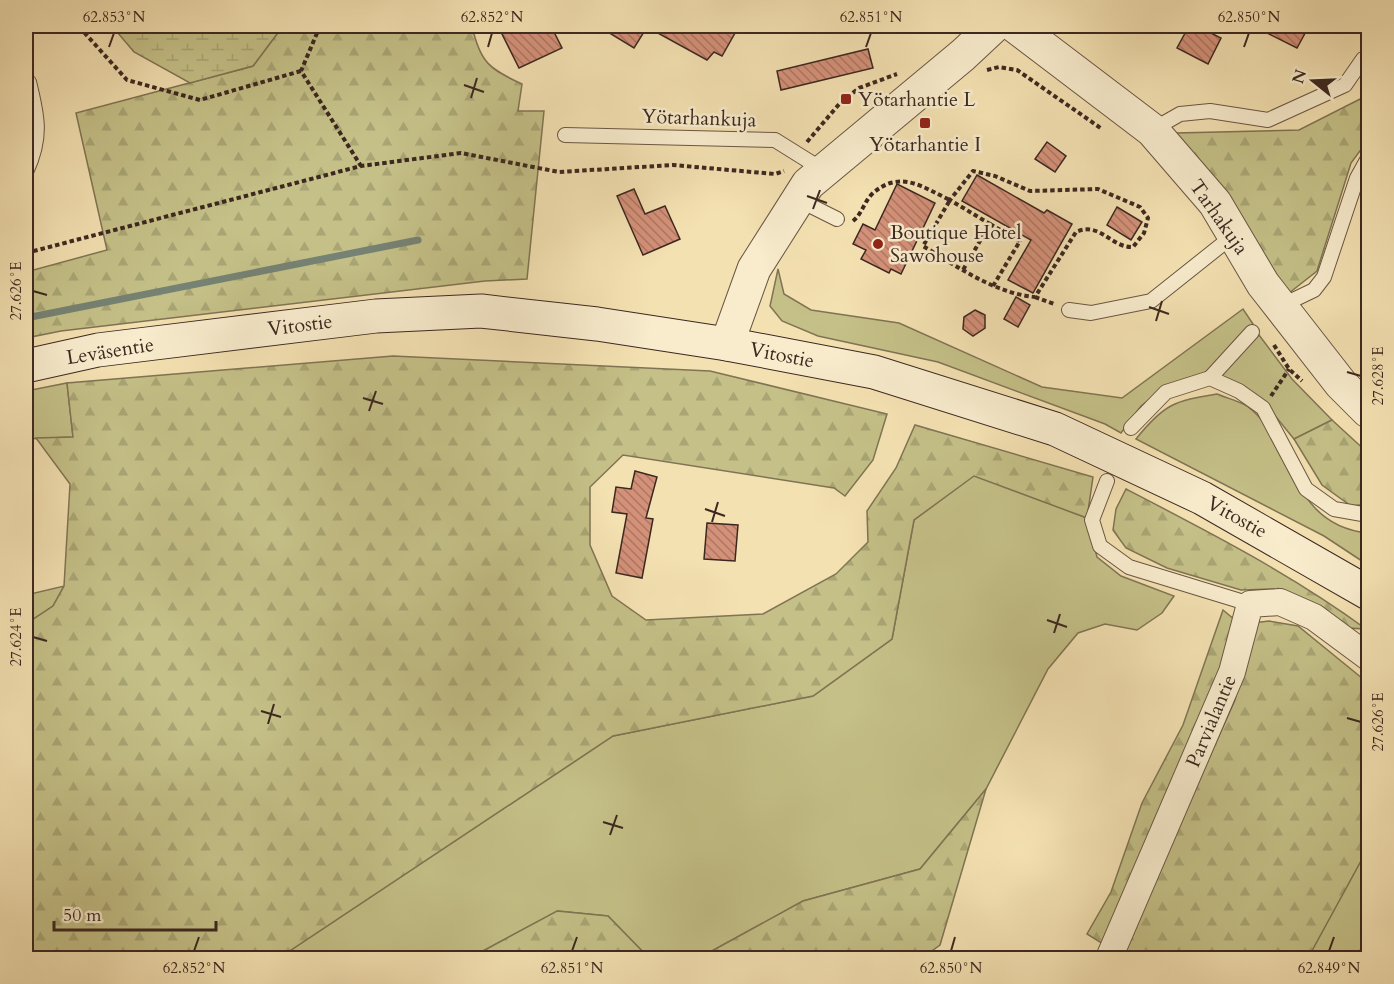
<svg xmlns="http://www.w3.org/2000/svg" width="1394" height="984" font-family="Cardo,serif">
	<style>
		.green { fill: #c4c087; stroke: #807454; stroke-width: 1.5 }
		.forest { fill: url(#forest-firs); stroke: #807454; stroke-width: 1.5 }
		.wetland { fill: url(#wetland-marsh); stroke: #807454; stroke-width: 1.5 }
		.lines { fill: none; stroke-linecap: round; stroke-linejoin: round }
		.stream { stroke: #768273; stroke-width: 7 }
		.building { fill: url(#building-back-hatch); stroke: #3c2820; stroke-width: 1.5 }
		.service-casing { stroke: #6a5644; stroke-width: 16 }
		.minor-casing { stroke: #6a5644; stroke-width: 28 }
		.tertiary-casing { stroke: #6a5644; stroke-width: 35 }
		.secondary-casing { stroke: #3c2820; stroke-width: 35 }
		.path { stroke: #3c2820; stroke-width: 4; stroke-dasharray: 4.5 3; stroke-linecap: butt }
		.service { stroke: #f8eccd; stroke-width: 14 }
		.minor { stroke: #f8eccd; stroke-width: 26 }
		.tertiary { stroke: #f8eccd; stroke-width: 33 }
		.secondary { stroke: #f8eccd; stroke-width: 33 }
		.ticks { fill: none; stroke: #3c2820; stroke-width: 2 }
		.poi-dot { fill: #8f2418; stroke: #f8eccd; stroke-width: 2 }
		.labels { text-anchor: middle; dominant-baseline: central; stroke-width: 5; stroke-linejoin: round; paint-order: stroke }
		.poi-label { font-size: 20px; fill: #3c2820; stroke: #f8eccd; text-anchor: start }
		.street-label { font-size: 20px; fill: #3c2820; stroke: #f8eccd }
		.neatline { fill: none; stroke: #3c2820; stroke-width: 2 }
		.ticks-label { font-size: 15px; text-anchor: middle; fill: #3c2820 }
	</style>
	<defs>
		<pattern id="forest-firs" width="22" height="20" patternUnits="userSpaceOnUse" patternTransform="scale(1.5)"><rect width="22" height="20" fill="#c4c087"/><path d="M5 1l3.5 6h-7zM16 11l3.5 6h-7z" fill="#a9a574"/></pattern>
		<pattern id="wetland-marsh" width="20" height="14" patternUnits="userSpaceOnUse" patternTransform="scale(1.5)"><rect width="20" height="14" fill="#c4c087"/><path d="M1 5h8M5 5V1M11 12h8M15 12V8" fill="none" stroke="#a9a574"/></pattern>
		<pattern id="building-back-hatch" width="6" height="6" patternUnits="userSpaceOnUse" patternTransform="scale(1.5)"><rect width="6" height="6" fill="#d49179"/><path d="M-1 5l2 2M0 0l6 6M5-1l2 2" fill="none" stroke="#ad7663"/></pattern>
	</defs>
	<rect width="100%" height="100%" fill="#f4e1b2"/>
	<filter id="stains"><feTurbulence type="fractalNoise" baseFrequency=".00333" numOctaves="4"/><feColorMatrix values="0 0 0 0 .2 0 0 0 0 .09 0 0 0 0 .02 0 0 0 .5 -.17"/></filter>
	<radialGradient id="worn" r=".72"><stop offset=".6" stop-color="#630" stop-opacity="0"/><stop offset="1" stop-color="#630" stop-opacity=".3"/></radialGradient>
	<!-- green -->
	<g class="green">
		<path d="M778,269L784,294L811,310L899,323L1042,387L1122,398L1243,309L1253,324L1206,375L1163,389L1141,406L1121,433L1105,424L938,362L818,336L782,321L770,306Z"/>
		<path d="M1259,335L1292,379L1332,420L1294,439L1263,401L1218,376Z"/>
		<path d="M67,383L73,437L26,439V391Z"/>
		<path d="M1217,394C1226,398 1239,401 1247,406C1295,441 1288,525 1368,533V565L1324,536L1136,439C1164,404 1174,401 1217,394Z"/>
		<path d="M974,475L1087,518L1097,557L1121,576L1174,596L1162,613L1137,630L1105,624L1078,633L1048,669L986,789L920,869L803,901L701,957H648L608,916L558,911L470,958H279L613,736L813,696L892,639L914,520Z"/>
		<path d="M64,586L53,606L26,624V595Z"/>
		<path d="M1368,847V936L1356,958H1306Z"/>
	</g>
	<!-- forest -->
	<g class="forest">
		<path d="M283,26H472C480,62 489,69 522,84L518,111H544L527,279L485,281L61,331L26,338V272L107,250L76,113L253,66Z"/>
		<path d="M1368,95V140L1351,163L1317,271L1284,297L1176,133L1299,130Z"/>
		<path d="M393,356L710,371L887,414L873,460L845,496L834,488L623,455L590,487V545L612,596L646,620L763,614L836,574L868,542L867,511L896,468L915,425L1093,477L1087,518L974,476L914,520L892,639L813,696L613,736L279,958H26V624L53,606L64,586L70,484L36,438L73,437L67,383Z"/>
		<path d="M1332,420L1368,453V504L1351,506L1322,485L1294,439Z"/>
		<path d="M1126,489C1209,532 1291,574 1366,629L1348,628L1274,589L1241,590L1167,568L1126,548L1113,530L1116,509Z"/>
		<path d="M1223,610L1235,620L1212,701L1103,944L1087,934L1111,892L1142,803L1183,725Z"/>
		<path d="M1269,621L1298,626L1368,683V848L1308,958H1128L1121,955L1235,700L1253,623Z"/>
		<path d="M986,789L940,945L922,958H470L557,911L608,916L648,957H701L803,901L920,869Z"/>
		<path d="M1368,936V958H1356Z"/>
	</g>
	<!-- wetland -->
	<path class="wetland" d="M112,26H283L253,66L190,83L134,52Z"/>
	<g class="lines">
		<!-- stream -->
		<path class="stream" d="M26,318L418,240"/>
	</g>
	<!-- building -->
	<g class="building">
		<path d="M498,26H551L562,48L519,68Z"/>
		<path d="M598,26H739L722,56L714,52L707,60L647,27L634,48Z"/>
		<path d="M1189,26H1197L1221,38L1208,64L1177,48Z"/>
		<path d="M1253,26H1309L1297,48Z"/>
		<path d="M868,49L873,68L781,90L777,71Z"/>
		<path d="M1047,142L1066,156L1055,172L1035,159Z"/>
		<path d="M977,175L1044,213L1047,210L1072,224L1033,293L1008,280L1031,240L962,201Z"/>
		<path d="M897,184L935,203L901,274L891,269L889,273L861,259L866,250L853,244L863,224L875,230Z"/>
		<path d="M634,189L645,214L665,206L680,239L643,255L617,196Z"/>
		<path d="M1117,207L1142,222L1131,240L1107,225Z"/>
		<path d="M1016,297L1030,305L1018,327L1004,319Z"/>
		<path d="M975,310L985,315V328L973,336L963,329L964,317Z"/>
		<path d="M635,471L657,477L646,518L653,519L642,578L616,573L627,514L612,512L616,487L631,489Z"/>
		<path d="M707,523L738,525L735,561L704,559Z"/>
	</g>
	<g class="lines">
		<!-- service casing -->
		<g class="service-casing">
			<g id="service">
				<path d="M1152,130L1180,114L1210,111L1268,120L1345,85L1363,59"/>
				<path d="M565,135L775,140L823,170"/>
				<path d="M26,172C42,138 38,118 29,82"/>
				<path d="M799,200L837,219"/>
				<path d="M1289,302L1314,290L1324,277L1357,178L1368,158"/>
				<path d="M1069,310L1091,313L1151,301L1234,235"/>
				<path d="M1210,378L1252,332"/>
				<path d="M1131,428L1166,392L1210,378L1239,391L1263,408L1306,489L1334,509L1368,515"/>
				<path d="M1107,481L1092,520L1100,546L1129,567L1250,604"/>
			</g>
		</g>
		<!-- minor casing -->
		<g class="minor-casing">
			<path id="minor" d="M1109,958L1232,672L1250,604L1280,602L1314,617L1368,657"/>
		</g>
		<!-- tertiary casing -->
		<g class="tertiary-casing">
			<g id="tertiary">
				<path d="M1015,26L1152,130L1215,203L1263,284L1341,384L1368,411"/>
				<path d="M727,344L754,269L808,184L963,55L994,26"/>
			</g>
		</g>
		<!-- secondary casing -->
		<g class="secondary-casing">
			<path id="secondary" d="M26,366L98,350L376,316L481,311L597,324L727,344L874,372L1055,429L1202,498L1368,593"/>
		</g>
		<!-- path -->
		<g class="path">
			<path d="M81,26L82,30L127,80L200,100L301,71"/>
			<path d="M320,26L301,71L361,166"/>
			<path d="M987,70L999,67L1017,70L1102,129"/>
			<path d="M807,142L840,103L859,88L897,74"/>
			<path d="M853,221C862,214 864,202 872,194C900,169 922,187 950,200L923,246C958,267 994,293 1035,297L1076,232C1100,221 1111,248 1133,247L1144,233L1148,218L1140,207L1098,189L1030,191L995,176L973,171L950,200L990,224L963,270"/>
			<path d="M990,224L1020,241L993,286"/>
			<path d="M26,253L361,166L461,153L559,172L673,165L775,174L784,171"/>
			<path d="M1035,297L1054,304"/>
			<path d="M1274,345L1289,369L1302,381"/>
			<path d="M1271,396L1289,369"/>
		</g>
		<!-- service -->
		<use href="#service" class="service"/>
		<!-- minor -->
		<use href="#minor" class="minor"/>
		<!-- tertiary -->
		<use href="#tertiary" class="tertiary"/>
		<!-- secondary -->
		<use href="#secondary" class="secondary"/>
	</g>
	<!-- ticks -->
	<path class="ticks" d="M109,47L114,33M488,47L492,33M866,47L871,33M1244,47L1249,33M464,85L484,92M471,98L477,78M807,196L827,203M813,209L820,190M33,291L47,295M1149,307L1169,314M1156,321L1162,301M1347,372L1361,376M363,398L383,404M369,411L376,391M705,509L725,516M712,522L718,502M1047,620L1067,627M1054,633L1060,614M33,637L47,641M261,711L281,717M1347,718L1361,722M268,724L274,704M603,822L623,828M610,835L617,815M194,951L199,937M572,951L577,937M951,951L955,937M1329,951L1334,937"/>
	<!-- markers -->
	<g class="poi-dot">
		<rect x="840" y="93" width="12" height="12" rx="3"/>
		<rect x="919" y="117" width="12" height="12" rx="3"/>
		<circle cx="878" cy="244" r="6"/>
	</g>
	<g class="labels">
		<!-- poi labels -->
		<g class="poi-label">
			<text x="858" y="99">Yötarhantie L</text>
			<text x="925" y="144" text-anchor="middle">Yötarhantie I</text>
			<text x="890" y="232">Boutique Hotel<tspan x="890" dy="23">Sawohouse</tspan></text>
		</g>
		<!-- street labels -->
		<g class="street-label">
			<text transform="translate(699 118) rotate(2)">Yötarhankuja</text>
			<text transform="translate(1219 217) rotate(55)">Tarhakuja</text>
			<text transform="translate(300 325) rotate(-7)">Vitostie</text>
			<text transform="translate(110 351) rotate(-9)">Leväsentie</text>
			<text transform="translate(782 355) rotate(11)">Vitostie</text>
			<text transform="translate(1237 517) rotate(29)">Vitostie</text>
			<text transform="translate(1211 721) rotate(-67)">Parvialantie</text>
		</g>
	</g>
	<!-- margin -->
	<rect width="1394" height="984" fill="none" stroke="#f4e1b2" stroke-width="66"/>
	<!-- north arrow -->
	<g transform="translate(1313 81) rotate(288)" stroke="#f8eccd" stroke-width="4.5" paint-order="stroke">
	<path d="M0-4.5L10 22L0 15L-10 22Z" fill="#3c2820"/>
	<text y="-9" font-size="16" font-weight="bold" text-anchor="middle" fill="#3c2820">N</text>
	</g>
	<!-- scale -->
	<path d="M54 921v9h162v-9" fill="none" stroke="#3c2820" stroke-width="3"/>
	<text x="63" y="921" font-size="18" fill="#3c2820" stroke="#f8eccd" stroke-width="4.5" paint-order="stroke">50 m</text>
	<rect x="33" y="33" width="1328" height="918" class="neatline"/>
	<g class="ticks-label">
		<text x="114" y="22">62.853°N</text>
		<text x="492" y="22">62.852°N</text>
		<text x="871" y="22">62.851°N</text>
		<text x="1249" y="22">62.850°N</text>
		<text transform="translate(16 291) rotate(-90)" y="5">27.626°E</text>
		<text transform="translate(1378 376) rotate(-90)" y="5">27.628°E</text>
		<text transform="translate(16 637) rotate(-90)" y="5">27.624°E</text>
		<text transform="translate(1378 722) rotate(-90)" y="5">27.626°E</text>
		<text x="194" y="973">62.852°N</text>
		<text x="572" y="973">62.851°N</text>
		<text x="951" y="973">62.850°N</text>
		<text x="1329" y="973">62.849°N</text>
	</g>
	<rect width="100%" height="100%" filter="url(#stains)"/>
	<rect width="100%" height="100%" fill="url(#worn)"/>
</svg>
